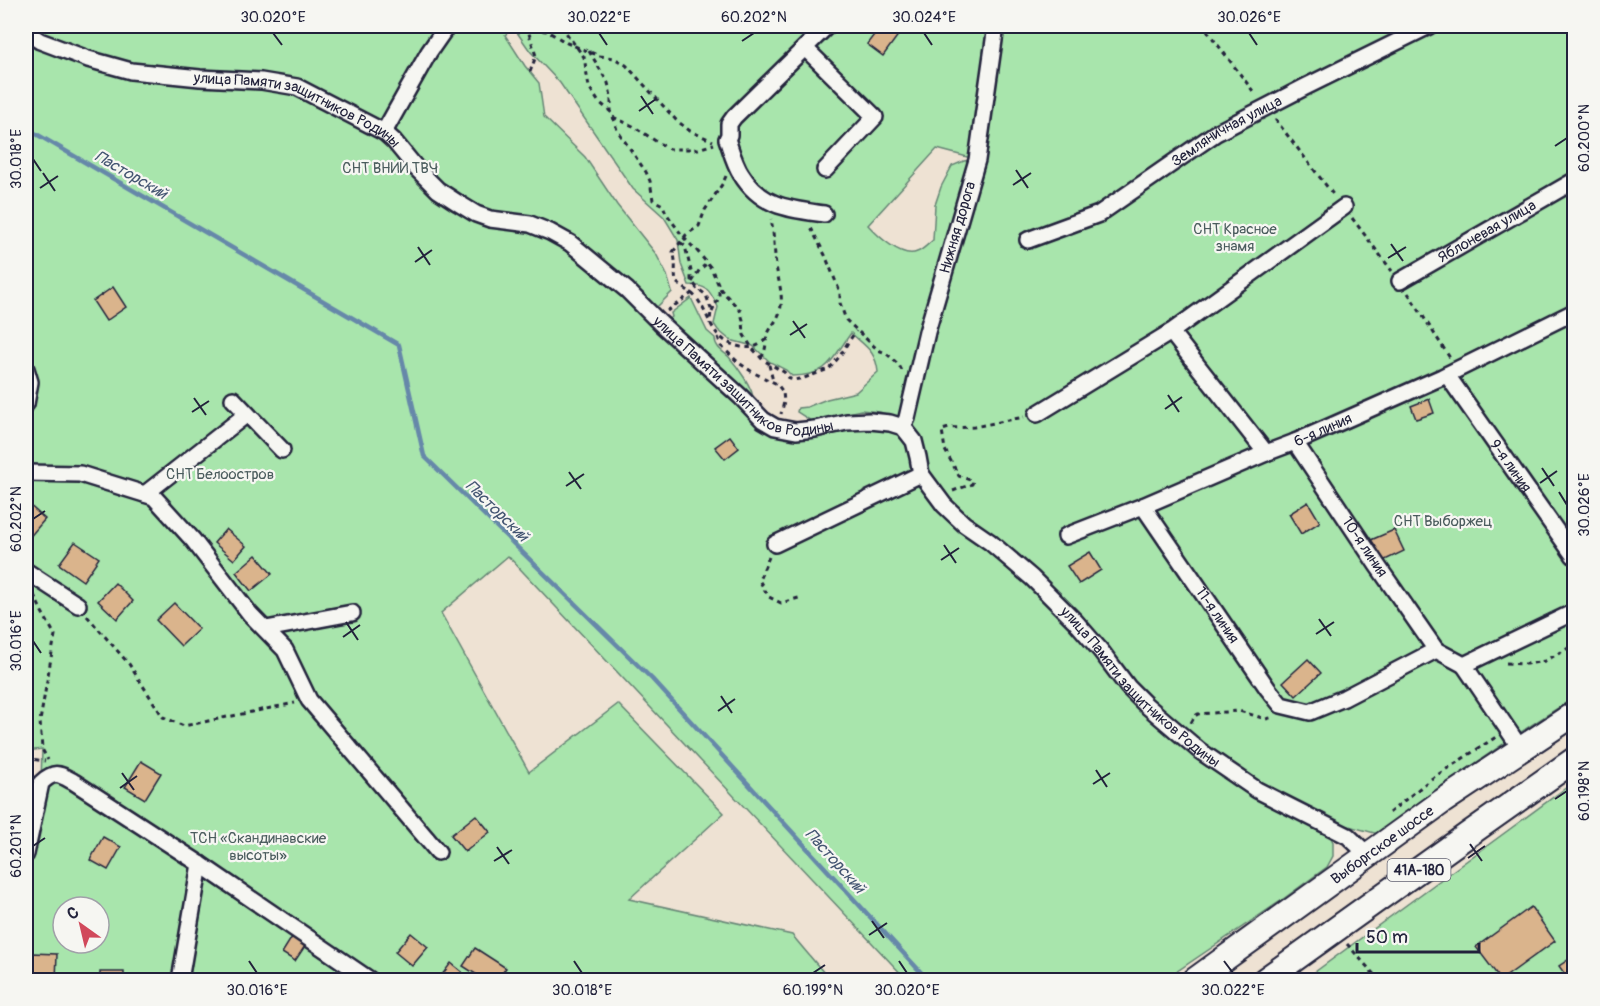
<svg xmlns="http://www.w3.org/2000/svg" width="1600" height="1006" font-family="Pangolin,sans-serif">
	<style>
		.green { fill: #a8e5ac; stroke: #658474; stroke-width: 1.5; fill-rule: evenodd }
		.lines { fill: none; stroke-linecap: round; stroke-linejoin: round }
		.stream { stroke: #6688a9; stroke-width: 4.5 }
		.building { fill: #dab48c; stroke: #22223b; stroke-width: 1.5 }
		.minor-casing { stroke: #22223b; stroke-width: 20 }
		.primary-casing { stroke: #22223b; stroke-width: 28 }
		.path { stroke: #22223b; stroke-width: 3; stroke-dasharray: 4.5 4.5; stroke-linecap: butt }
		.minor { stroke: #f6f6f2; stroke-width: 15 }
		.primary { stroke: #f6f6f2; stroke-width: 24 }
		.ticks { fill: none; stroke: #22223b; stroke-width: 2 }
		.labels { text-anchor: middle; dominant-baseline: central; stroke-width: 4.5; stroke-linejoin: round; paint-order: stroke }
		.shield { fill: #f6f6f2; stroke: #626272; stroke-width: 1.5 }
		.shield-label { font-size: 14px; font-weight: bold; fill: #22223b }
		.street-label { font-size: 15px; fill: #22223b; stroke: #f6f6f2 }
		.park-label { font-size: 15px; fill: #4a5c5d; stroke: #f6f6f2 }
		.water-label { font-size: 16px; font-style: italic; fill: #445572; stroke: #f6f6f2 }
		.neatline { fill: none; stroke: #22223b; stroke-width: 2 }
		.ticks-label { font-size: 15px; text-anchor: middle; fill: #22223b }
	</style>
	<rect width="100%" height="100%" fill="#eee2d3"/>
	<filter id="ink" filterUnits="userSpaceOnUse"><feTurbulence type="fractalNoise" baseFrequency=".0167" numOctaves="2"/><feDisplacementMap in="SourceGraphic" scale="12" xChannelSelector="R" yChannelSelector="G"/><feConvolveMatrix kernelMatrix="1 2 1 2 8 2 1 2 1" color-interpolation-filters="sRGB"/></filter>
	<g filter="url(#ink)">
		<!-- green -->
		<g class="green">
			<path d="M26,26H1574V698C1506,740 1442,786 1378,834L1338,823L1329,833L1333,842V856L1327,867L1279,902L1164,980H907L508,556L441,613L529,772L618,704L724,813L629,899L792,935L830,980H26V854L41,783L42,749L27,751L34,779L26,824ZM514,28L530,51L560,83L633,189L664,217L678,240L681,264L689,285C708,285 710,291 718,307L714,324L718,330L730,340L753,346L770,362L786,370L792,376C829,376 832,359 851,333C865,346 876,351 878,372L856,392L827,399L807,407L798,408L797,412L811,421L861,410L880,412L900,419L780,428L651,313L672,292L667,275L656,254L617,205L585,157L544,117L539,83L525,66L505,35ZM937,149L975,159L964,161L952,166L941,187L935,205L933,240C928,244 923,250 917,252C902,259 877,235 868,225ZM63,907H99V943H63Z"/>
			<path d="M691,298L707,331L715,338C715,347 722,351 729,357C737,366 754,389 753,400L723,370L718,364L666,322L672,317L671,313Z"/>
			<path d="M1574,782V980H1304Z"/>
		</g>
		<g class="lines">
			<!-- stream -->
			<path class="stream" d="M26,128L399,345L424,456L652,679L928,980"/>
		</g>
		<!-- building -->
		<g class="building">
			<path d="M875,26H887L899,34L883,56L867,44L877,31L873,28Z"/>
			<path d="M113,287L126,307L106,321L93,301Z"/>
			<path d="M1429,399L1434,413L1416,419L1411,406Z"/>
			<path d="M730,436L739,448L725,459L715,447Z"/>
			<path d="M26,502L45,519L28,539L26,537Z"/>
			<path d="M1308,502L1320,522L1301,534L1289,514Z"/>
			<path d="M226,529L246,546L234,560L214,543Z"/>
			<path d="M1394,530L1404,551L1381,562L1371,540Z"/>
			<path d="M75,542L99,558L83,581L59,564Z"/>
			<path d="M1090,552L1101,570L1079,584L1067,566Z"/>
			<path d="M256,555L272,574L251,591L236,572Z"/>
			<path d="M115,583L133,601L117,619L98,601Z"/>
			<path d="M174,603L199,629L181,646L156,620Z"/>
			<path d="M1308,659L1321,673L1296,696L1283,682Z"/>
			<path d="M141,761L161,773L145,799L125,787Z"/>
			<path d="M476,815L490,832L465,852L451,835Z"/>
			<path d="M103,837L121,847L108,870L90,860Z"/>
			<path d="M1531,907L1555,941L1501,980L1476,947Z"/>
			<path d="M59,915H63V935L59,934Z"/>
			<path d="M411,933L428,947L412,966L395,952Z"/>
			<path d="M292,937L305,946L295,961L282,953Z"/>
			<path d="M475,948L506,968L497,980H485L463,966Z"/>
			<path d="M31,953L57,954L56,980H30Z"/>
			<path d="M1574,956V980H1569L1559,966Z"/>
			<path d="M451,963L462,972L456,980H438Z"/>
			<rect x="100" y="972" width="24" height="8"/>
		</g>
		<g class="lines">
			<!-- minor casing -->
			<g class="minor-casing">
				<g id="minor">
					<path id="s1" d="M26,32L40,41L88,59L131,71L200,78L261,81L297,87L384,132L394,141L416,168L438,190L458,203L476,214L490,219L530,224L550,232L570,243L627,290L660,323L741,397L763,420L775,427L796,431L815,429L847,422L870,421L890,423L903,427L914,441L918,457L921,474L944,505L964,524L990,542L1032,578L1075,621L1101,651L1128,687L1146,705L1200,751L1257,790L1348,836L1368,855"/>
					<path d="M805,48L875,117L825,170"/>
					<path d="M384,132L429,52L447,26"/>
					<path d="M824,214C789,209 761,207 741,174C734,163 731,150 727,139L729,135V124L734,117L827,26"/>
					<path id="s2" d="M1028,240L1099,214L1216,133L1305,87L1429,26"/>
					<path id="s3" d="M1400,281L1574,181"/>
					<path d="M1171,332L1266,453"/>
					<path d="M26,369L30,382L26,404"/>
					<path id="s4" d="M1447,375L1574,556"/>
					<path d="M233,399L282,450"/>
					<path d="M1037,414L1171,332L1344,207"/>
					<path id="s5" d="M903,427L907,418L927,332L977,160L996,26"/>
					<path id="s6" d="M1295,442L1377,565L1436,650"/>
					<path d="M26,473L80,474L154,497L193,540L250,614L285,650L309,700L438,852"/>
					<path d="M145,494L247,414"/>
					<path id="s7" d="M1143,506L1268,689L1281,705L1310,712L1344,698L1436,650L1464,665L1574,612"/>
					<path id="s8" d="M1066,536L1143,506L1266,453L1295,442L1442,377L1574,312"/>
					<path d="M775,544L921,474"/>
					<path d="M26,571L78,605"/>
					<path d="M266,629L352,613"/>
					<path d="M1464,665L1521,749"/>
					<path d="M26,854L41,783C55,770 59,774 74,782L200,864L370,980"/>
					<path d="M180,980L200,864"/>
				</g>
			</g>
			<!-- primary casing -->
			<g class="primary-casing">
				<g id="primary">
					<path id="s9" d="M1195,980L1443,801L1574,714"/>
					<path d="M1265,980L1469,834L1574,760"/>
				</g>
			</g>
			<!-- path -->
			<g class="path">
				<path d="M525,26L535,30L547,31L567,43L600,56L614,58L626,65L676,120L690,131L713,141"/>
				<path d="M561,26L584,57L589,87L598,101L612,113L617,130L646,172L650,181L653,200L663,205L666,213L684,238L698,252L711,268L721,290L740,310L743,320L744,335L752,348L763,360L784,372L790,379L794,380L804,378L829,369L840,356L847,344L856,331"/>
				<path d="M1199,26L1208,32L1256,95"/>
				<path d="M589,51L608,83L611,96V111"/>
				<path d="M530,72L536,56L527,27L535,26"/>
				<path d="M613,117L633,126L657,142L669,149H698L714,144"/>
				<path d="M1275,119L1335,197"/>
				<path d="M726,176L723,183L705,210L699,226L686,235L673,252C677,262 674,272 676,282C683,288 692,292 698,300C712,321 712,341 741,347C753,349 759,346 767,338"/>
				<path d="M1352,218L1392,271"/>
				<path d="M811,228L825,255L840,292V303L846,320L878,350L886,353L899,365L902,371"/>
				<path d="M681,243L685,246L691,271V280L697,288L706,295L711,309L710,324"/>
				<path d="M692,282L700,269L708,263"/>
				<path d="M1408,293L1450,358"/>
				<path d="M667,311L692,293L697,288"/>
				<path d="M712,312L719,297V290"/>
				<path d="M718,337L721,346L739,363L754,373L777,384L783,392L784,402L781,414"/>
				<path d="M761,358C767,349 765,345 767,336C770,327 778,320 780,311C784,295 778,281 776,265C774,249 774,234 771,219"/>
				<path d="M769,365L773,381"/>
				<path d="M953,491L972,484L973,481L959,476L945,450L942,430L949,428L974,427L1024,417"/>
				<path d="M769,557L759,580L769,597L781,603L802,597"/>
				<path d="M34,595L42,612L55,635L40,721L42,749L48,760"/>
				<path d="M87,616L129,664L163,717L184,726L295,703"/>
				<path d="M1506,663L1526,664L1545,661L1574,645"/>
				<path d="M1191,723L1195,716L1198,714L1239,711L1266,719L1274,717"/>
				<path d="M26,760L31,759L45,761"/>
				<path d="M1389,813L1431,779L1496,737"/>
				<path d="M1347,944L1379,980"/>
			</g>
			<!-- minor -->
			<use href="#minor" class="minor"/>
			<!-- primary -->
			<use href="#primary" class="primary"/>
		</g>
	</g>
	<!-- ticks -->
	<path class="ticks" d="M273,33L282,45M599,33L607,45M924,33L932,45M1249,33L1257,45M742,41L754,33M641,96L653,114M639,111L656,99M1555,146L1567,138M33,159L41,171M1016,170L1028,188M43,173L55,191M1013,185L1031,173M40,188L58,176M1391,244L1403,261M418,247L430,265M1388,258L1406,247M415,262L432,250M793,321L805,338M790,335L807,324M1168,395L1179,412M194,398L206,415M1165,409L1182,397M192,412L209,401M1542,468L1554,486M569,472L581,489M1540,483L1557,471M566,486L584,474M1559,492L1567,505M33,519L45,511M944,545L956,563M941,560L959,548M1319,619L1331,636M346,622L358,640M1316,634L1334,622M343,637L360,625M33,641L41,653M721,696L732,713M718,711L735,699M1096,770L1107,787M122,773L134,790M1093,784L1110,773M120,788L137,776M1555,799L1567,791M1470,844L1482,861M33,846L45,838M497,847L509,864M1468,858L1485,846M494,861L512,850M872,921L884,938M869,935L887,923M249,961L257,973M574,961L582,973M899,961L907,973M1224,961L1233,973M813,973L825,965"/>
	<g class="labels">
		<!-- shield labels -->
		<rect class="shield" x="1387.5" y="859" width="63" height="22" rx="4.5"/>
		<g class="shield-label">
			<text x="1419" y="870">41А-180</text>
		</g>
		<!-- street labels -->
		<g class="street-label">
			<text stroke="none"><textPath href="#s1" startOffset="286">улица Памяти защитников Родины</textPath></text>
			<text stroke="none"><textPath href="#s2" startOffset="228">Земляничная улица</textPath></text>
			<text stroke="none"><textPath href="#s5" startOffset="207">Нижняя дорога</textPath></text>
			<text stroke="none"><textPath href="#s3" startOffset="100">Яблоневая улица</textPath></text>
			<text stroke="none"><textPath href="#s1" startOffset="826">улица Памяти защитников Родины</textPath></text>
			<text stroke="none"><textPath href="#s8" startOffset="278">6-я линия</textPath></text>
			<text stroke="none"><textPath href="#s4" startOffset="111">9-я линия</textPath></text>
			<text stroke="none"><textPath href="#s6" startOffset="126">10-я линия</textPath></text>
			<text stroke="none"><textPath href="#s7" startOffset="132">11-я линия</textPath></text>
			<text stroke="none"><textPath href="#s1" startOffset="1366">улица Памяти защитников Родины</textPath></text>
			<text stroke="none"><textPath href="#s9" startOffset="231">Выборгское шоссе</textPath></text>
		</g>
		<!-- park labels -->
		<g class="park-label">
			<text x="390" y="168">СНТ ВНИИ ТВЧ</text>
			<text x="1235" y="229">СНТ Красное<tspan x="1235" dy="17">знамя</tspan></text>
			<text x="220" y="474">СНТ Белоостров</text>
			<text x="1443" y="521">СНТ Выборжец</text>
			<text x="258" y="838">ТСН «Скандинавские<tspan x="258" dy="17">высоты»</tspan></text>
		</g>
		<!-- water labels -->
		<g class="water-label">
			<text transform="translate(131 175) rotate(30)">Пасторский</text>
			<text transform="translate(497 511) rotate(44)">Пасторский</text>
			<text transform="translate(835 861) rotate(48)">Пасторский</text>
		</g>
	</g>
	<!-- margin -->
	<rect width="1600" height="1006" fill="none" stroke="#f6f6f2" stroke-width="66"/>
	<!-- north arrow -->
	<g transform="translate(81 925) rotate(326)"><circle r="28" fill="#f6f6f2" stroke="#a1a1a9" stroke-width="1.5"/>
	<path d="M0-4.5L10 22L0 15L-10 22Z" fill="#d1495b"/>
	<text y="-9" font-size="16" font-weight="bold" text-anchor="middle" fill="#22223b">С</text>
	</g>
	<!-- scale -->
	<path d="M1357 943v9h122v-9" fill="none" stroke="#22223b" stroke-width="3"/>
	<text x="1366" y="943" font-size="18" fill="#22223b" stroke="#f6f6f2" stroke-width="4.5" paint-order="stroke">50 m</text>
	<rect x="33" y="33" width="1534" height="940" class="neatline"/>
	<g class="ticks-label">
		<text x="273" y="22">30.020°E</text>
		<text x="599" y="22">30.022°E</text>
		<text x="754" y="22">60.202°N</text>
		<text x="924" y="22">30.024°E</text>
		<text x="1249" y="22">30.026°E</text>
		<text transform="translate(1584 138) rotate(-90)" y="5">60.200°N</text>
		<text transform="translate(16 159) rotate(-90)" y="5">30.018°E</text>
		<text transform="translate(1584 505) rotate(-90)" y="5">30.026°E</text>
		<text transform="translate(16 519) rotate(-90)" y="5">60.202°N</text>
		<text transform="translate(16 641) rotate(-90)" y="5">30.016°E</text>
		<text transform="translate(1584 791) rotate(-90)" y="5">60.198°N</text>
		<text transform="translate(16 846) rotate(-90)" y="5">60.201°N</text>
		<text x="257" y="995">30.016°E</text>
		<text x="582" y="995">30.018°E</text>
		<text x="813" y="995">60.199°N</text>
		<text x="907" y="995">30.020°E</text>
		<text x="1233" y="995">30.022°E</text>
	</g>
</svg>
